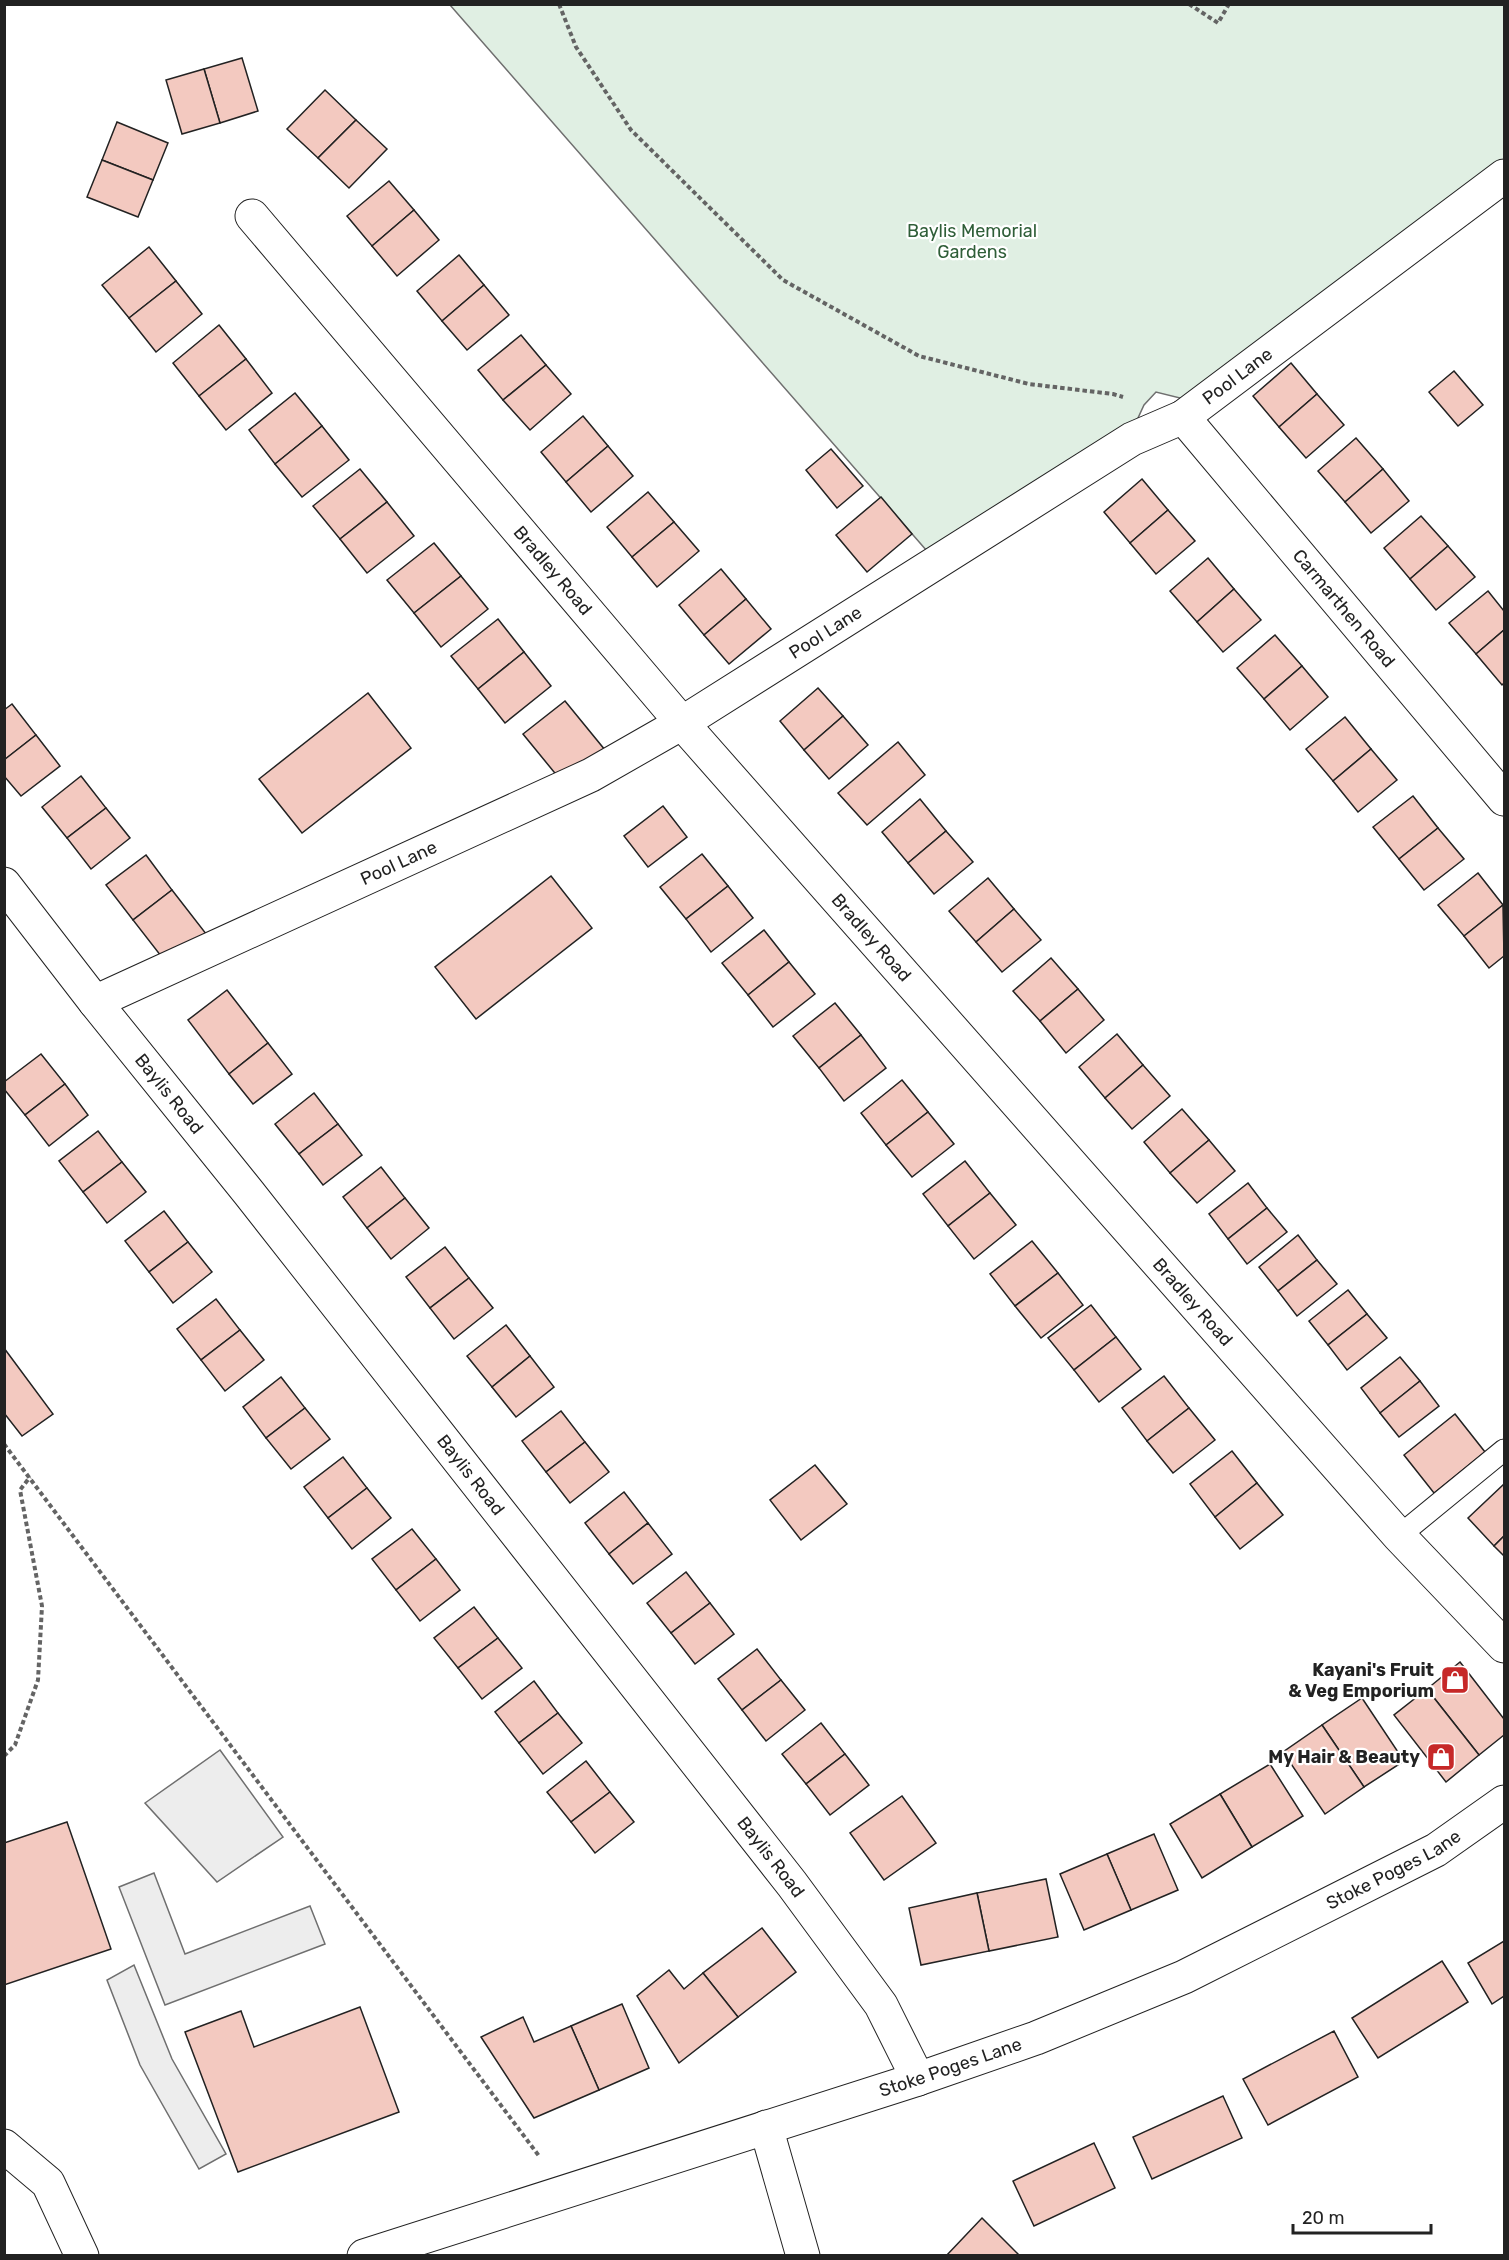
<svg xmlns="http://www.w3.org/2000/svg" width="1509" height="2260" font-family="Rubik,sans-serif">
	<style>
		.green { fill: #e0efe3; stroke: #6f6f6f; stroke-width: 1.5 }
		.parking { fill: #ededed; stroke: #6f6f6f; stroke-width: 1.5 }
		.building { fill: #f3c9c0; stroke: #222; stroke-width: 1.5 }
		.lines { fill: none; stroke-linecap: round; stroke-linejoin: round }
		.lane-casing { stroke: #222; stroke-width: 23 }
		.street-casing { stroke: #222; stroke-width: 35 }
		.secondary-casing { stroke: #222; stroke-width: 35 }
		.path { stroke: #646464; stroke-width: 4; stroke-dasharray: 4.5 3; stroke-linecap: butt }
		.lane { stroke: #fff; stroke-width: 21 }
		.street { stroke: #fff; stroke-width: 33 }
		.secondary { stroke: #fff; stroke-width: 33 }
		.labels { text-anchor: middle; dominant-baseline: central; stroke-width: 4.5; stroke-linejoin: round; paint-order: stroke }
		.park-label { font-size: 18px; fill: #2f5e38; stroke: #fff }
		.street-label { font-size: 18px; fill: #222; stroke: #fff }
		.poi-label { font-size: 18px; font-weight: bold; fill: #222; stroke: #fff; text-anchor: end }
	</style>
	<rect width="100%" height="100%" fill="#fff"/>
	<!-- green -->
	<path class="green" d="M450,5H1504V179L1192,401L1156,392L1144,405L1126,444L934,559Z"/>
	<!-- parking -->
	<g class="parking">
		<path d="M220,1750L283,1837L217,1882L145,1803Z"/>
		<path d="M154,1873L185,1954L310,1906L325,1944L165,2005L119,1887Z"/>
		<path d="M134,1965L172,2059L226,2154L199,2169L140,2065L107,1980Z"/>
	</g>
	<!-- building -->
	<g class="building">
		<path d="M242,58L258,111L220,123L204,69Z"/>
		<path d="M204,69L220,123L182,134L166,80Z"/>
		<path d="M325,90L356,120L318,158L287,129Z"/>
		<path d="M356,120L387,149L349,188L318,158Z"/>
		<path d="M117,122L168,143L153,180L102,160Z"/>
		<path d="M102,160L153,180L138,217L87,197Z"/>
		<path d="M389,181L414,210L372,246L347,216Z"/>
		<path d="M414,210L439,240L397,276L372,246Z"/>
		<path d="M149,247L176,281L129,318L102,285Z"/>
		<path d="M459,255L484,285L442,321L417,291Z"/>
		<path d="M176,281L202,314L156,352L129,318Z"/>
		<path d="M484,285L509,315L467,350L442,321Z"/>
		<path d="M219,325L246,359L199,396L173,363Z"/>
		<path d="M521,335L546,365L503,400L478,370Z"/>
		<path d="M246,359L272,393L226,430L199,396Z"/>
		<path d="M1291,363L1317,394L1279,427L1253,396Z"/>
		<path d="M546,365L571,394L530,430L503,400Z"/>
		<path d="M1454,371L1483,405L1458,426L1429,392Z"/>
		<path d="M295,393L322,426L275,464L249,430Z"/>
		<path d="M1317,394L1344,425L1306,458L1279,427Z"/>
		<path d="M583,416L608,446L566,482L541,452Z"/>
		<path d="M322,426L349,460L302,497L275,464Z"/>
		<path d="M1356,438L1383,469L1345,502L1318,471Z"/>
		<path d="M608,446L633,476L591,512L566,482Z"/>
		<path d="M831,449L863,486L837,508L806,470Z"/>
		<path d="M360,469L387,502L340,539L313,506Z"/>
		<path d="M1383,469L1409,501L1371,533L1345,502Z"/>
		<path d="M1142,479L1168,510L1130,543L1104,512Z"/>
		<path d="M648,492L674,522L632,557L607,527Z"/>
		<path d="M881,497L912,534L867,572L836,535Z"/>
		<path d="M387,502L414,536L367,573L340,539Z"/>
		<path d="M1168,510L1195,541L1156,574L1130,543Z"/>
		<path d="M1421,516L1448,546L1410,579L1384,548Z"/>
		<path d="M674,522L699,551L657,587L632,557Z"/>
		<path d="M434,543L461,576L414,613L387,580Z"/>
		<path d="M1448,546L1475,577L1436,610L1410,579Z"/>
		<path d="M1208,558L1234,589L1197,622L1170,591Z"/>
		<path d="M721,569L746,599L704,635L679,605Z"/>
		<path d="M461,576L488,609L441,647L414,613Z"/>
		<path d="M1234,589L1261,620L1223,652L1197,622Z"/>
		<path d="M1488,591L1504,611V630L1476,654L1449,623Z"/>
		<path d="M746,599L771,629L729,664L704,635Z"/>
		<path d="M498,619L524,652L478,689L451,656Z"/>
		<path d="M1504,630V683L1502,685L1476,654Z"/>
		<path d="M1275,635L1302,666L1264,699L1237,668Z"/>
		<path d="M524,652L551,686L505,723L478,689Z"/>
		<path d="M1302,666L1328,697L1290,730L1264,699Z"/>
		<path d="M818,688L843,716L804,750L780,721Z"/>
		<path d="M368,693L411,748L302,833L259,779Z"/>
		<path d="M565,701L605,750L563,783L523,734Z"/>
		<path d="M12,704L36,735L4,760V710Z"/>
		<path d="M843,716L868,745L829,779L804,750Z"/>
		<path d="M1345,717L1371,749L1333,781L1306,749Z"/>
		<path d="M36,735L60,766L21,796L4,776V760Z"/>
		<path d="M898,742L925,775L867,825L838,793Z"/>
		<path d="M1371,749L1397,780L1358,812L1333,781Z"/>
		<path d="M81,776L106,808L67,838L42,807Z"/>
		<path d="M1413,796L1438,828L1399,859L1373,827Z"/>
		<path d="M920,799L946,831L908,863L882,832Z"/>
		<path d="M663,806L687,837L648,867L624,836Z"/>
		<path d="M106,808L130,838L91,869L67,838Z"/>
		<path d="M1438,828L1464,859L1424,890L1399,859Z"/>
		<path d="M946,831L973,862L934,894L908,863Z"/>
		<path d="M702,854L728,886L686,919L660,887Z"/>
		<path d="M146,855L172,890L133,920L106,885Z"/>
		<path d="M1478,873L1503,905L1464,936L1438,905Z"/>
		<path d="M551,876L592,928L476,1019L435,967Z"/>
		<path d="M988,878L1014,909L976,942L949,911Z"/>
		<path d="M728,886L753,918L711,952L686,919Z"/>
		<path d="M172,890L207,935L168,965L133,920Z"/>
		<path d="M1503,905L1504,956L1489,968L1464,936Z"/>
		<path d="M1014,909L1041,940L1002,972L976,942Z"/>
		<path d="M764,930L789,962L748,995L722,963Z"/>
		<path d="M1051,958L1078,989L1040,1021L1013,991Z"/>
		<path d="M789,962L815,994L773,1027L748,995Z"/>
		<path d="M1078,989L1104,1020L1066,1053L1040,1021Z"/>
		<path d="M227,990L268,1043L229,1074L188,1020Z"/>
		<path d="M835,1003L861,1035L819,1068L793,1036Z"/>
		<path d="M1117,1034L1143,1065L1105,1098L1079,1067Z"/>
		<path d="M861,1035L886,1068L844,1101L819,1068Z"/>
		<path d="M268,1043L292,1074L253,1104L229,1074Z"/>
		<path d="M41,1054L65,1084L25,1115L4,1089V1082Z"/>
		<path d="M1143,1065L1170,1096L1132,1129L1105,1098Z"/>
		<path d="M902,1080L928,1112L886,1145L861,1113Z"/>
		<path d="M65,1084L88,1115L49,1146L25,1115Z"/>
		<path d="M314,1093L338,1124L299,1154L275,1124Z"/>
		<path d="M1182,1109L1209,1140L1170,1173L1144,1142Z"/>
		<path d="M928,1112L954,1144L912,1177L886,1145Z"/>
		<path d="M338,1124L362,1155L323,1185L299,1154Z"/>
		<path d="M98,1131L122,1162L83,1192L59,1161Z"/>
		<path d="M1209,1140L1235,1171L1197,1203L1170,1173Z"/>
		<path d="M965,1161L990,1193L948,1226L923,1194Z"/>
		<path d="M122,1162L146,1192L107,1223L83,1192Z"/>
		<path d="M381,1167L405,1198L367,1228L343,1197Z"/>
		<path d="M1248,1183L1267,1208L1228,1239L1209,1214Z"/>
		<path d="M990,1193L1016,1225L974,1259L948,1226Z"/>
		<path d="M405,1198L429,1228L391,1259L367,1228Z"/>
		<path d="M1267,1208L1287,1232L1247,1264L1228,1239Z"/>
		<path d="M164,1211L188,1242L149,1272L125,1241Z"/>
		<path d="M1298,1235L1317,1260L1278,1291L1259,1267Z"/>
		<path d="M1032,1241L1058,1273L1015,1306L990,1274Z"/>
		<path d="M188,1242L212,1272L173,1303L149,1272Z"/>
		<path d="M445,1247L469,1278L430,1308L406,1277Z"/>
		<path d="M1317,1260L1337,1284L1297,1316L1278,1291Z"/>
		<path d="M1058,1273L1083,1305L1041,1338L1015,1306Z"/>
		<path d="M469,1278L493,1308L454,1339L430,1308Z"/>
		<path d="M1348,1290L1367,1314L1328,1345L1309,1321Z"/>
		<path d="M216,1299L240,1330L201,1360L177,1329Z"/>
		<path d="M1091,1305L1116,1337L1074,1370L1048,1338Z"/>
		<path d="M1367,1314L1387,1338L1347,1370L1328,1345Z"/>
		<path d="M506,1325L530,1356L492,1387L467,1356Z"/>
		<path d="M240,1330L264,1360L225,1391L201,1360Z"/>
		<path d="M1116,1337L1141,1369L1099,1402L1074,1370Z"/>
		<path d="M4,1348L53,1414L22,1436L4,1413Z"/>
		<path d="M530,1356L554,1387L516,1417L492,1387Z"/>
		<path d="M1400,1357L1420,1381L1380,1413L1361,1388Z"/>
		<path d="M1164,1376L1189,1408L1147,1441L1122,1408Z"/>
		<path d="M281,1377L305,1408L266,1438L243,1407Z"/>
		<path d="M1420,1381L1439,1406L1399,1437L1380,1413Z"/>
		<path d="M305,1408L330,1439L291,1469L266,1438Z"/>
		<path d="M1189,1408L1215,1440L1173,1473L1147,1441Z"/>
		<path d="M561,1411L585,1442L546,1472L522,1441Z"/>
		<path d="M1455,1414L1485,1452L1434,1493L1404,1455Z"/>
		<path d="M585,1442L609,1472L570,1503L546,1472Z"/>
		<path d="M1232,1451L1257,1483L1215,1517L1190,1484Z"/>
		<path d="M343,1457L367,1488L328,1518L304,1487Z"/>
		<path d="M815,1465L847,1504L801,1540L770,1500Z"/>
		<path d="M1257,1483L1283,1515L1240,1549L1215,1517Z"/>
		<path d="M1504,1484V1536L1494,1546L1468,1518Z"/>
		<path d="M367,1488L391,1518L352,1549L328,1518Z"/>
		<path d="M624,1492L648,1523L609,1554L585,1523Z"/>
		<path d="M648,1523L672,1554L633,1584L609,1554Z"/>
		<path d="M412,1529L436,1559L396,1590L372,1559Z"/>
		<path d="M1504,1536V1556L1494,1546Z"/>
		<path d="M436,1559L460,1590L420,1621L396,1590Z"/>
		<path d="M686,1572L710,1603L671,1633L647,1603Z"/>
		<path d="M710,1603L734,1634L695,1664L671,1633Z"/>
		<path d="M474,1607L498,1638L458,1668L434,1638Z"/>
		<path d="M498,1638L522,1668L482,1699L458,1668Z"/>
		<path d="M757,1649L781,1680L742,1710L718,1679Z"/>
		<path d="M1460,1662L1504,1719V1735L1479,1755L1427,1689Z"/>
		<path d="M781,1680L805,1710L766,1741L742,1710Z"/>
		<path d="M534,1681L558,1713L519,1743L495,1712Z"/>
		<path d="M1427,1689L1479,1755L1446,1782L1394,1715Z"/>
		<path d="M1362,1698L1404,1761L1364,1787L1322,1725Z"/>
		<path d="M558,1713L582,1743L543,1774L519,1743Z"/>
		<path d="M821,1723L845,1754L806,1784L782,1754Z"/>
		<path d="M1322,1725L1364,1787L1325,1814L1283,1752Z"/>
		<path d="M845,1754L869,1785L830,1815L806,1784Z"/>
		<path d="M586,1761L610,1792L571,1822L547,1792Z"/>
		<path d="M1270,1764L1303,1816L1252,1847L1220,1794Z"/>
		<path d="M610,1792L634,1822L595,1853L571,1822Z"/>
		<path d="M1220,1794L1252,1847L1202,1878L1170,1824Z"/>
		<path d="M902,1796L936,1843L884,1880L850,1833Z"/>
		<path d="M67,1822L111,1949L4,1985V1843Z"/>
		<path d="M1154,1834L1178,1890L1131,1910L1107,1854Z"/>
		<path d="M1107,1854L1131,1910L1084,1930L1060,1874Z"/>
		<path d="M1046,1879L1058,1937L989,1951L977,1893Z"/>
		<path d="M977,1893L989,1951L921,1965L909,1908Z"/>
		<path d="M762,1928L796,1972L738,2017L703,1973Z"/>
		<path d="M1504,1941V1996L1492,2004L1468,1963Z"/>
		<path d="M1442,1961L1468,2002L1378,2058L1352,2018Z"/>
		<path d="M669,1970L684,1989L703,1973L738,2017L679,2063L637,1996Z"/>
		<path d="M622,2004L649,2068L599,2090L571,2026Z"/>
		<path d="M360,2007L399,2112L238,2172L185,2032L241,2011L254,2047Z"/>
		<path d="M523,2017L534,2042L571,2026L599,2090L534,2118L481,2037Z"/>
		<path d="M1334,2031L1358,2077L1268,2125L1243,2079Z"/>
		<path d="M1223,2096L1242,2138L1152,2179L1133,2137Z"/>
		<path d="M1094,2143L1115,2188L1034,2226L1013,2181Z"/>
		<path d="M982,2218L1020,2256H946Z"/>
	</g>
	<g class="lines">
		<!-- lane casing -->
		<g class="lane-casing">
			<path id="lane" d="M1399,1536L1504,1450"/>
		</g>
		<!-- street casing -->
		<g class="street-casing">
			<g id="street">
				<path id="s1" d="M252,216L682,723L1399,1536L1504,1646"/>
				<path id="s2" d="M1183,417L1504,799"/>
				<path id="s3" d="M4,884L95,1002L249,1193L792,1884L881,2005L918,2079"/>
				<path id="s4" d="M95,1002L591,775L682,723L1132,439L1183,417L1504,176"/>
				<path d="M766,2127L803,2256"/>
				<path d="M4,2146L48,2183L82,2256"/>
			</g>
		</g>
		<!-- secondary casing -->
		<g class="secondary-casing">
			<g id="secondary">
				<path id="s5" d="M364,2256L918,2079L1036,2038L1184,1977L1436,1850L1504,1802"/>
			</g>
		</g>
		<!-- path -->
		<g class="path">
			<path d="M559,4L576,47L631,130L783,280L919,356L1029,384L1113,394L1123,397"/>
			<path d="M1189,4L1218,23L1229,4"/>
			<path d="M4,1444L539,2156"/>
			<path d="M4,1756L15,1745L38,1680L42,1606L20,1490L30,1477"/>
		</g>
		<!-- lane -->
		<use href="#lane" class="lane"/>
		<!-- street -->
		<use href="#street" class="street"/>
		<!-- secondary -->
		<use href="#secondary" class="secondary"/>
	</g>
	<!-- icons -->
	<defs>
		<g id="shop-square" transform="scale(1.5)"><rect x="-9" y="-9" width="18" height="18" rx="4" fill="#c62828" stroke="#fff"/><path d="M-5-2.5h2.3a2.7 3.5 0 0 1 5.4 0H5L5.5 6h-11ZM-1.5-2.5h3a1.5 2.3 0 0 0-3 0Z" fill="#fff"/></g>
	</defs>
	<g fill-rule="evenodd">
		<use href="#shop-square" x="1455" y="1680"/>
		<use href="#shop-square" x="1441" y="1757"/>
	</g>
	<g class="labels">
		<!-- park labels -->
		<g class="park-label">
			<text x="972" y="231">Baylis Memorial<tspan x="972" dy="21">Gardens</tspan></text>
		</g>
		<!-- street labels -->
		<g class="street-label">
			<text stroke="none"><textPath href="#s4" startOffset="1306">Pool Lane</textPath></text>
			<text stroke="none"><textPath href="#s1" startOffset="465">Bradley Road</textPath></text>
			<text stroke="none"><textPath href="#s2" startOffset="250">Carmarthen Road</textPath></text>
			<text stroke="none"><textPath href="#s4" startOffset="820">Pool Lane</textPath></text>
			<text stroke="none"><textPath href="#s4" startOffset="334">Pool Lane</textPath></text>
			<text stroke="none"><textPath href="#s1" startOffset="951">Bradley Road</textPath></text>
			<text stroke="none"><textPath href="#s3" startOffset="267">Baylis Road</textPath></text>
			<text stroke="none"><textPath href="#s1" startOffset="1437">Bradley Road</textPath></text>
			<text stroke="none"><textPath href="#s3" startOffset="753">Baylis Road</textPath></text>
			<text stroke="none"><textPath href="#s3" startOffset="1239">Baylis Road</textPath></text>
			<text stroke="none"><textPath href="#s5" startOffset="1102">Stoke Poges Lane</textPath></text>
			<text stroke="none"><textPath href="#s5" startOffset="616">Stoke Poges Lane</textPath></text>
		</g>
		<!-- poi labels -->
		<g class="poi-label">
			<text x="1434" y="1670">Kayani's Fruit<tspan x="1434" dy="21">&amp; Veg Emporium</tspan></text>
			<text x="1420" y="1757">My Hair &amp; Beauty</text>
		</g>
	</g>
	<!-- border -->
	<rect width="1509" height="2260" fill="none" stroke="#222222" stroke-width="12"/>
	<!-- scale -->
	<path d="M1293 2224v9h138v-9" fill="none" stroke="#222222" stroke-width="3"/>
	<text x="1302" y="2224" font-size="18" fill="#222222" stroke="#ffffff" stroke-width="4.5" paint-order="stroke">20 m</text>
</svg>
